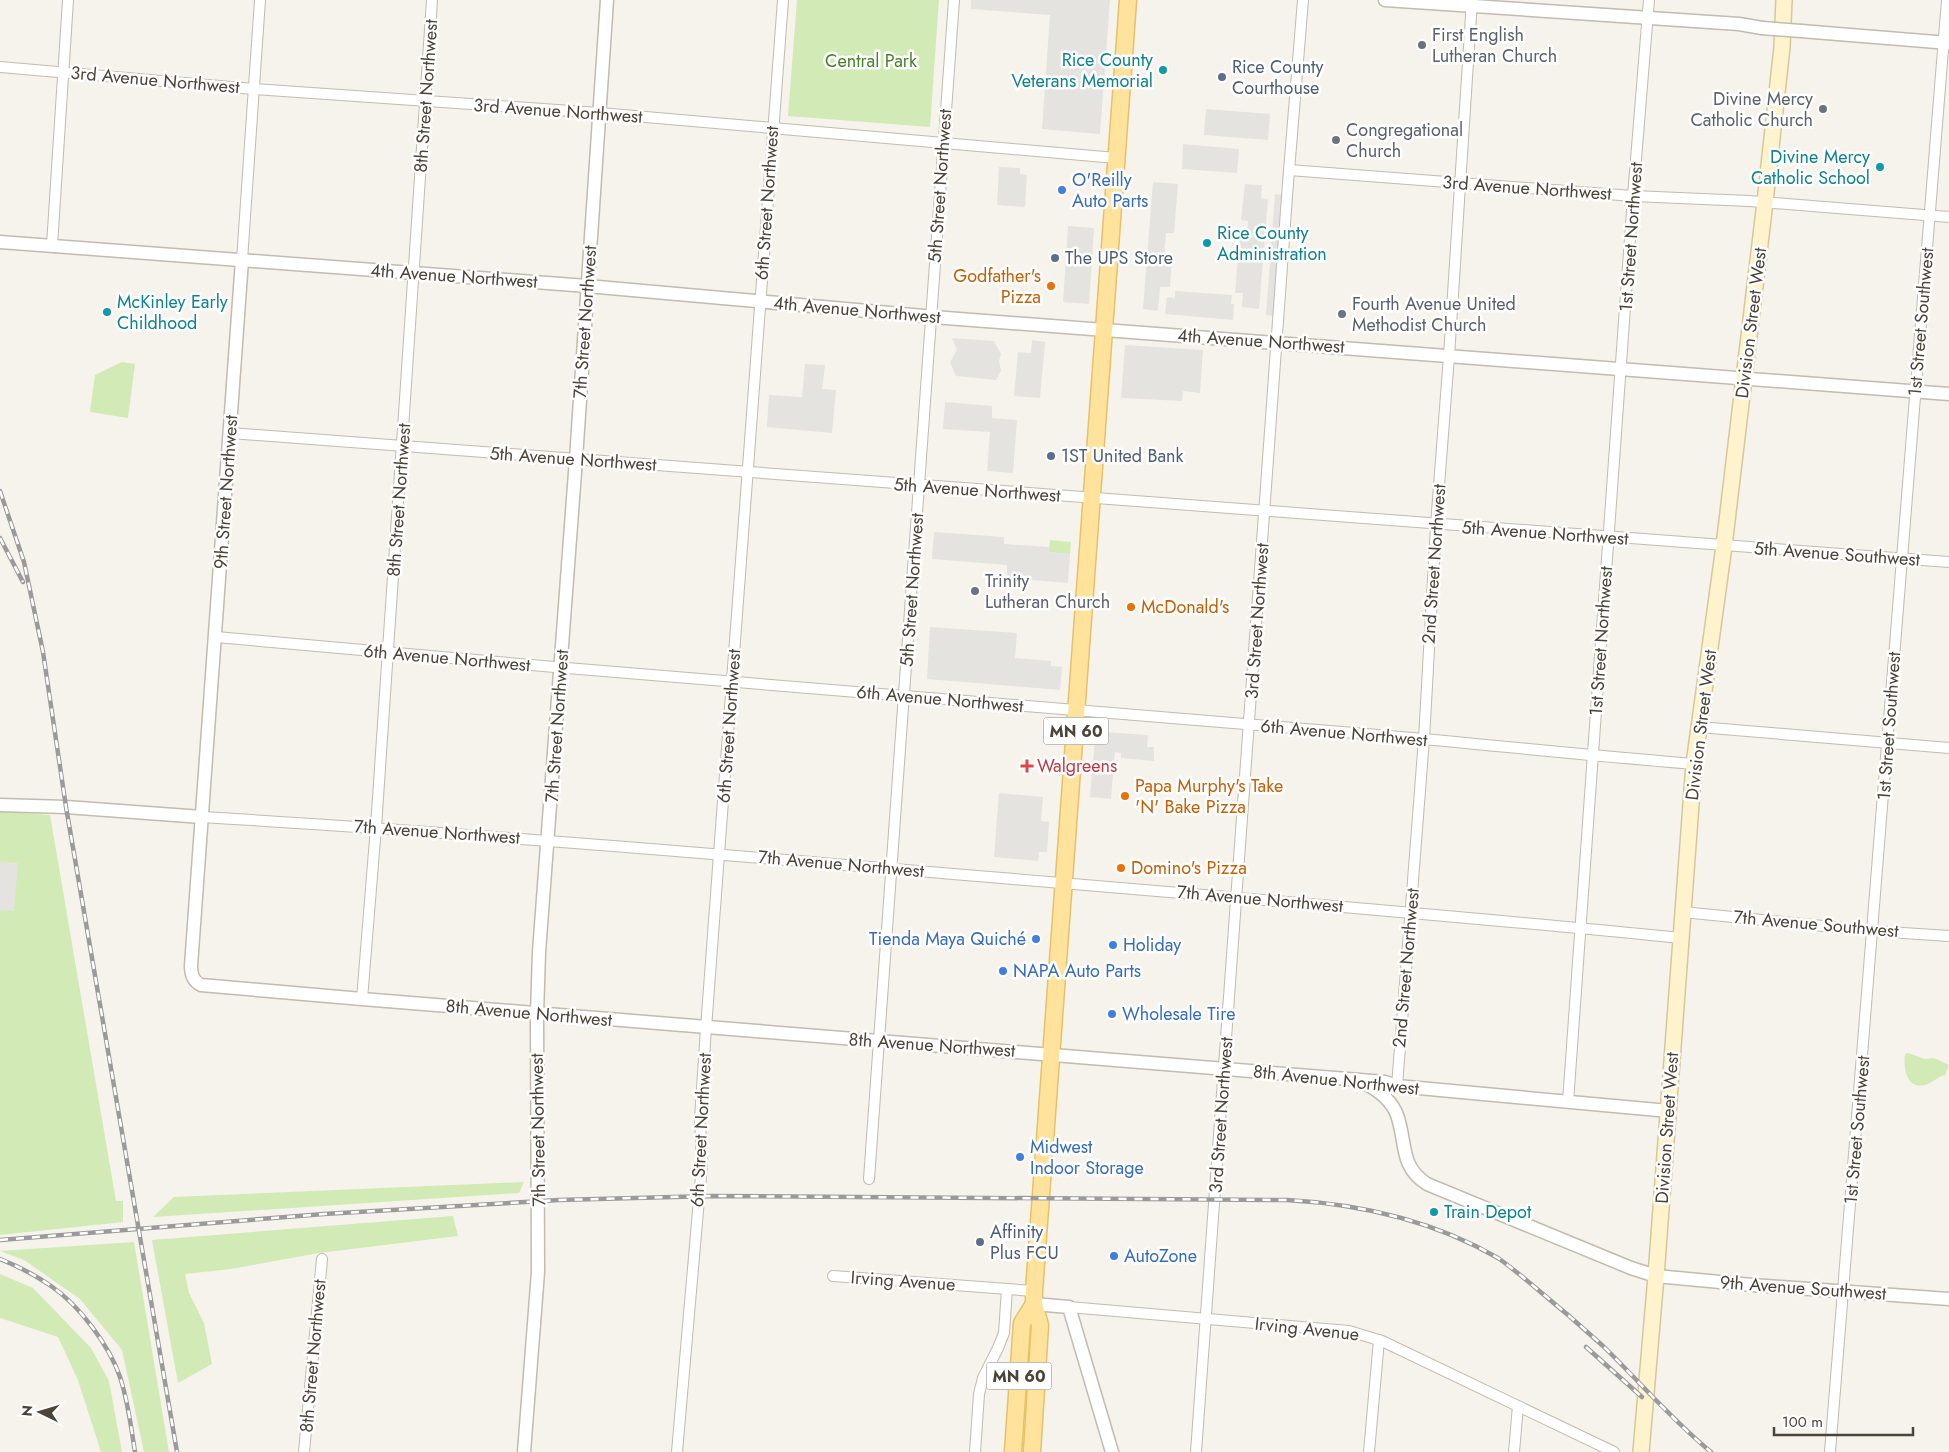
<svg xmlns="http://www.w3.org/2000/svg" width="1949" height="1452" font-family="Jost,sans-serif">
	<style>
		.green { fill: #d2eab5 }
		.parking { fill: #e5e3e0 }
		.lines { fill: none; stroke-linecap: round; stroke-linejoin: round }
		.minor-casing { stroke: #c2bbae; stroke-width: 12 }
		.tertiary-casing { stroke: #c2bbae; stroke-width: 15 }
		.secondary-casing { stroke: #d6c79b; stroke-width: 18 }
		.primary-casing { stroke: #e6c16a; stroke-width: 19 }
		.minor { stroke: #fff; stroke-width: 10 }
		.tertiary { stroke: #fff; stroke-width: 12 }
		.secondary { stroke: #fff3cd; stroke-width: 15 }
		.primary { stroke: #ffe39c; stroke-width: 16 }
		.rail-casing { stroke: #9a9a9a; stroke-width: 4.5 }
		.rail { stroke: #fff; stroke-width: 2.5; stroke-dasharray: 8; stroke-linecap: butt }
		.tertiary-bridge-casing { stroke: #c2bbae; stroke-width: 15; stroke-linecap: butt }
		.tertiary-bridge { stroke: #fff; stroke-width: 12 }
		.worship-dot { fill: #6b7280; stroke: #fff; stroke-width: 2 }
		.culture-dot { fill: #0f9aa8; stroke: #fff; stroke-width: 2 }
		.service-dot { fill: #5c6f8a; stroke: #fff; stroke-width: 2 }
		.shop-dot { fill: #3f7fe0; stroke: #fff; stroke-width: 2 }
		.food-dot { fill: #e8710a; stroke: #fff; stroke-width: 2 }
		.health-dot { fill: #e0444e; stroke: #fff; stroke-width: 2 }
		.labels { text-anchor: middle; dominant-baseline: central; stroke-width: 5; stroke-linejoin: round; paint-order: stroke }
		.shield { fill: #fff; stroke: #817c74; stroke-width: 1 }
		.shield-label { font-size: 16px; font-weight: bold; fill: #4b4439 }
		.worship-label { font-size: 18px; fill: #5b616d; stroke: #fff; text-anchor: start }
		.culture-label { font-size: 18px; fill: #0d838f; stroke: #fff; text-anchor: start }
		.park-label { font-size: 18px; fill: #4a7f2a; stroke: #fff }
		.service-label { font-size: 18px; fill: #4e5e75; stroke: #fff; text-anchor: start }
		.street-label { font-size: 18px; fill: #4b4439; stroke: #fff }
		.shop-label { font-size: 18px; fill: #366cbe; stroke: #fff; text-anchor: start }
		.food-label { font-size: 18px; fill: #c56008; stroke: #fff; text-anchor: start }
		.health-label { font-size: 18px; fill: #be3a42; stroke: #fff; text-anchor: start }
	</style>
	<rect width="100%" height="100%" fill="#f6f3ec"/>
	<!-- green -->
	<g class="green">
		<path d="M797,0H939L930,127L788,116Z"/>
		<path d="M122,362L135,364L128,418L90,412L95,375Z"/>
		<path d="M1050,540L1071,542L1070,554L1049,552Z"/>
		<path d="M0,811L50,815L116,1201H123V1222L0,1235Z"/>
		<path d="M1908,1053L1925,1059L1934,1058L1949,1065L1945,1075C1938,1077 1934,1081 1928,1084C1907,1092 1903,1069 1905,1054Z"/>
		<path d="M524,1182L519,1193L153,1217L174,1197Z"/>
		<path d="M453,1216L458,1236L319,1253L231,1269L185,1274L189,1293L204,1323L212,1364L178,1383L152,1240Z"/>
		<path d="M134,1242L169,1452H144L122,1350L80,1299L24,1260L0,1251Z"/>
		<path d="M0,1274L33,1288L91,1348L109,1381L122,1452H101L78,1380L58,1337L0,1318Z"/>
	</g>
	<!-- parking -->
	<g class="parking">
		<path d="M971,0H1110L1100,134L1042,129L1050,15L971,9Z"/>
		<path d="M1206,109L1270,114L1268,140L1204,135Z"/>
		<path d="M1183,144L1239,149L1237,173L1182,169Z"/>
		<path d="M999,167L1020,168V174L1027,175L1025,207L997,205Z"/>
		<path d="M1153,182L1178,184L1174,233H1166L1164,257L1172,258L1170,287H1160L1158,311L1143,309Z"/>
		<path d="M1245,184L1262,185L1261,198L1268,199L1259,309L1242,307L1243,293H1235L1240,233H1247L1248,221L1241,220Z"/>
		<path d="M1275,194L1282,195L1273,316L1266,315Z"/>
		<path d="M1068,226L1094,228L1089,304L1063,302Z"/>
		<path d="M1175,291L1232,295L1231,304H1234L1233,320L1165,314L1167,297L1175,298Z"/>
		<path d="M952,338L994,341L1001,354L999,361L1001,371L996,380L956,376L950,362L957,350Z"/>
		<path d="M1032,340L1045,342L1040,398L1014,396L1018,352L1031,353Z"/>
		<path d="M1125,345L1203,350L1200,393L1183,391L1182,401L1121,398Z"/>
		<path d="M805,364L825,365L822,389L836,390L832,433L767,427L769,395L802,397Z"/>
		<path d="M945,402L992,406V418L1017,420L1013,473L987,471L990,432L943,429Z"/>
		<path d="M934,532L1004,537V544L1049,547V552L1070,554L1068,583L1007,578V565L932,559Z"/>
		<path d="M930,627L1017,633L1015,658L1051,661V666L1062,667L1060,690L927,679Z"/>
		<path d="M1104,732L1148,735L1147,747H1154V761L1121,758V753L1115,752L1111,799L1090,797L1095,740H1103Z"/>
		<path d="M999,793L1043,797L1041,821L1049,822L1047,852H1039L1038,861L994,857Z"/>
		<path d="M0,862L18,863L14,911L0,910Z"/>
	</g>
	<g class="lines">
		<!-- minor casing -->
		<g class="minor-casing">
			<g id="minor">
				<path d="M0,67L254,89L600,113L1116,158"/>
				<path d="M1289,170L1633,196L1749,201L1949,217"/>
				<path d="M52,245L68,0"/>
				<path d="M242,260L260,0"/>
				<path d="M230,433L1949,562"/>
				<path d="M216,637C607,673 998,704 1390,736C1491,745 1593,756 1694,764"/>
				<path d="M1699,727L1949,748"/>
				<path d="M202,817C453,832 703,853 953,874C1196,894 1439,914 1681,938"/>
				<path d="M1683,912L1873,931L1949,936"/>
				<path d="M362,999L376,827L432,0"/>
				<path d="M1397,1086L1424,739L1436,525L1449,356L1472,0"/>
				<path d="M1568,1102L1633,196L1649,0"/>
				<path d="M869,1179L954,0"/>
				<path d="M833,1276L1034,1291"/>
				<path d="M1069,1307L1349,1331L1382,1341L1614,1452"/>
				<path d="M304,1452L322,1259"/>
				<path d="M677,1452L702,1165L700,1119L706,1028L783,0"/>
				<path d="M975,1452L979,1394L983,1378L998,1348L1004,1333L1007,1289"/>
				<path d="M1196,1452L1288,183L1303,0"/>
				<path d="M1369,1452L1379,1340"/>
				<path d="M1514,1452L1518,1406"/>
				<path d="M1830,1452L1947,0"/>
			</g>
		</g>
		<!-- tertiary casing -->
		<g class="tertiary-casing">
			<g id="tertiary">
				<path d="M1385,0L1739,24L1762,28"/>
				<path d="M1801,31L1949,43"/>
				<path d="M0,242L587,286L946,318L1949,394"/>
				<path d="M242,260L191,966C191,975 193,981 201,985L362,999L1385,1082L1397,1086L1669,1111"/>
				<path d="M0,805L66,807L202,817"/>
				<path d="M1364,1083C1378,1090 1391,1099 1397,1115C1407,1143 1399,1166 1427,1184L1631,1268L1656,1276L1752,1285L1949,1299"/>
				<path d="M1034,1304L1069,1307L1112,1452"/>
				<path d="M524,1452L538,1272L537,1014L539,952L576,459L607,0"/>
			</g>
		</g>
		<!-- secondary casing -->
		<g class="secondary-casing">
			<path id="secondary" d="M1641,1452L1656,1276L1694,764L1724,546L1765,202L1782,47L1784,0"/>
		</g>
		<!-- primary casing -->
		<g class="primary-casing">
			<g id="primary">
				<path d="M1013,1452L1022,1323L1034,1304"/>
				<path d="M1032,1452L1040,1325L1034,1304V1291L1128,0"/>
			</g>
		</g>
		<!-- minor -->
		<use href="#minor" class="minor"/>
		<!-- tertiary -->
		<use href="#tertiary" class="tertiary"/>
		<!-- secondary -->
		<use href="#secondary" class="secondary"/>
		<!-- primary -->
		<use href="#primary" class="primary"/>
		<!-- rail casing -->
		<g class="rail-casing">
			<g id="rail">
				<path d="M0,491L24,562L43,652L66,807L177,1452"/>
				<path d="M0,538L23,582"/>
				<path d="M0,1240L324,1214L559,1200L711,1196L1287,1200C1360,1204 1434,1221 1498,1258C1511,1267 1524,1278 1537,1289C1559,1307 1581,1326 1603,1346C1639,1381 1672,1420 1711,1452"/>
				<path d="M0,1259C18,1266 35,1275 51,1286C79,1305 109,1345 120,1377C128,1401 131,1427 135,1452"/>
				<path d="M1586,1347L1642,1397"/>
			</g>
		</g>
		<!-- rail -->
		<use href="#rail" class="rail"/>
		<!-- tertiary-bridge casing -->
		<g class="tertiary-bridge-casing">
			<path id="tertiary-bridge" d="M1762,28L1801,31"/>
		</g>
		<!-- tertiary-bridge -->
		<use href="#tertiary-bridge" class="tertiary-bridge"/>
	</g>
	<!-- markers -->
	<g class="worship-dot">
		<circle cx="1422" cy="45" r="5"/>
		<circle cx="1823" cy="109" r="5"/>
		<circle cx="1336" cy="140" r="5"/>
		<circle cx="1342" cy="314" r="5"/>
		<circle cx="975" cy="591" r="5"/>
	</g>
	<g class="culture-dot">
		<circle cx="1163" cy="70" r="5"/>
		<circle cx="1880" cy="167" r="5"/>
		<circle cx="1207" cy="243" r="5"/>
		<circle cx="107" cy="312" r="5"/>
		<circle cx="1434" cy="1212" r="5"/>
	</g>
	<g class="service-dot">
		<circle cx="1222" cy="77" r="5"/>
		<circle cx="1055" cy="258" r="5"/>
		<circle cx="1051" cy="456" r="5"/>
		<circle cx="980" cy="1242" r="5"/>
	</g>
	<g class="shop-dot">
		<circle cx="1062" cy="190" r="5"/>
		<circle cx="1036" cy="939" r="5"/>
		<circle cx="1113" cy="945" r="5"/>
		<circle cx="1003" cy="971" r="5"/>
		<circle cx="1112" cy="1014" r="5"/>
		<circle cx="1020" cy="1157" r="5"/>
		<circle cx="1114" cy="1256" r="5"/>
	</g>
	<g class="food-dot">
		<circle cx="1051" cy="286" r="5"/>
		<circle cx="1131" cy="607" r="5"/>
		<circle cx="1125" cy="796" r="5"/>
		<circle cx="1121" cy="868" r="5"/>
	</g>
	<path class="health-dot" d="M1024.5 758.5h5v5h5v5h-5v5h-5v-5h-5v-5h5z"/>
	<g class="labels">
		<!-- shield labels -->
		<g class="shield">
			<rect x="1043.5" y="717.5" width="65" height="27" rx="4"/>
			<rect x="986.5" y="1362.5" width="65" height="27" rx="4"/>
		</g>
		<g class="shield-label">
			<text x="1076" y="731">MN 60</text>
			<text x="1019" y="1376">MN 60</text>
		</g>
		<!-- worship labels -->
		<g class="worship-label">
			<text x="1432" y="35">First English<tspan x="1432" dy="21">Lutheran Church</tspan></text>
			<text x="1813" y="99" text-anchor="end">Divine Mercy<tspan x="1813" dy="21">Catholic Church</tspan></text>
			<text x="1346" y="130">Congregational<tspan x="1346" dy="21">Church</tspan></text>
			<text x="1352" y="304">Fourth Avenue United<tspan x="1352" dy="21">Methodist Church</tspan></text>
			<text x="985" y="581">Trinity<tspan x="985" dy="21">Lutheran Church</tspan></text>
		</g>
		<!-- culture labels -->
		<g class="culture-label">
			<text x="1153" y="60" text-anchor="end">Rice County<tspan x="1153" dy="21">Veterans Memorial</tspan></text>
			<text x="1870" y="157" text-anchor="end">Divine Mercy<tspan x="1870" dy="21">Catholic School</tspan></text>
			<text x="1217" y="233">Rice County<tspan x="1217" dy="21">Administration</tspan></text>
			<text x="117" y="302">McKinley Early<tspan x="117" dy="21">Childhood</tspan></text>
			<text x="1444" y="1212">Train Depot</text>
		</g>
		<!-- park labels -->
		<g class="park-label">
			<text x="871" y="61">Central Park</text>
		</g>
		<!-- service labels -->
		<g class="service-label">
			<text x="1232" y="67">Rice County<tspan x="1232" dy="21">Courthouse</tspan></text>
			<text x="1065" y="258">The UPS Store</text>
			<text x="1061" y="456">1ST United Bank</text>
			<text x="990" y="1232">Affinity<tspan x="990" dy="21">Plus FCU</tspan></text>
		</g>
		<!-- street labels -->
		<g class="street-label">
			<text transform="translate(155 80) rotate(5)">3rd Avenue Northwest</text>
			<text transform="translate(426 96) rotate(-86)">8th Street Northwest</text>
			<text transform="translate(558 111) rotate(4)">3rd Avenue Northwest</text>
			<text transform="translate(940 186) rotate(-86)">5th Street Northwest</text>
			<text transform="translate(1527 188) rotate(4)">3rd Avenue Northwest</text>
			<text transform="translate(767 203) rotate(-86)">6th Street Northwest</text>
			<text transform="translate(1631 237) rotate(-86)">1st Street Northwest</text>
			<text transform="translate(454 276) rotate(4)">4th Avenue Northwest</text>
			<text transform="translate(857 310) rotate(5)">4th Avenue Northwest</text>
			<text transform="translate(585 322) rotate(-86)">7th Street Northwest</text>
			<text transform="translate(1921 322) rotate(-85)">1st Street Southwest</text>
			<text transform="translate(1751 323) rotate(-83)">Division Street West</text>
			<text transform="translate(1261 341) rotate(4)">4th Avenue Northwest</text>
			<text transform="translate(573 459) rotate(4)">5th Avenue Northwest</text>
			<text transform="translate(977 490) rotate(4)">5th Avenue Northwest</text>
			<text transform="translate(226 492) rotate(-86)">9th Street Northwest</text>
			<text transform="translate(399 500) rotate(-86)">8th Street Northwest</text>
			<text transform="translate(1545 533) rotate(4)">5th Avenue Northwest</text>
			<text transform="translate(1837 554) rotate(4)">5th Avenue Southwest</text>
			<text transform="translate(1434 564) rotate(-86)">2nd Street Northwest</text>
			<text transform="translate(912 590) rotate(-86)">5th Street Northwest</text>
			<text transform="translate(1257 621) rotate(-86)">3rd Street Northwest</text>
			<text transform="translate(1601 641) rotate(-86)">1st Street Northwest</text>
			<text transform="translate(447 658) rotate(5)">6th Avenue Northwest</text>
			<text transform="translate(940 699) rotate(5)">6th Avenue Northwest</text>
			<text transform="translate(1701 725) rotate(-83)">Division Street West</text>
			<text transform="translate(557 726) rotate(-86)">7th Street Northwest</text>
			<text transform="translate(729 726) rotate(-86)">6th Street Northwest</text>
			<text transform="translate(1889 726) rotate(-86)">1st Street Southwest</text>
			<text transform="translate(1344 733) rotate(5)">6th Avenue Northwest</text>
			<text transform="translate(437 832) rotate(4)">7th Avenue Northwest</text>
			<text transform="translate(841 864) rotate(5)">7th Avenue Northwest</text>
			<text transform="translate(1260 899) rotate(5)">7th Avenue Northwest</text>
			<text transform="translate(1816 924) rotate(5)">7th Avenue Southwest</text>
			<text transform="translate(1406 968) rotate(-85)">2nd Street Northwest</text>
			<text transform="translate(529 1013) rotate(5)">8th Avenue Northwest</text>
			<text transform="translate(932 1045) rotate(4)">8th Avenue Northwest</text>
			<text transform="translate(1336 1080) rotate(6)">8th Avenue Northwest</text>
			<text transform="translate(1221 1115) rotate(-86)">3rd Street Northwest</text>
			<text transform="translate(1667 1128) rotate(-86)">Division Street West</text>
			<text transform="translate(538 1130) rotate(-91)">7th Street Northwest</text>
			<text transform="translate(701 1130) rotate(-87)">6th Street Northwest</text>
			<text transform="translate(1857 1130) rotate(-85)">1st Street Southwest</text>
			<text transform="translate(903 1281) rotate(4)">Irving Avenue</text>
			<text transform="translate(1803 1288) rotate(4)">9th Avenue Southwest</text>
			<text transform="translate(1307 1329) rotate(6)">Irving Avenue</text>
			<text transform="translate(313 1356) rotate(-85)">8th Street Northwest</text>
		</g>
		<!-- shop labels -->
		<g class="shop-label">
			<text x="1072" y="180">O'Reilly<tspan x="1072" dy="21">Auto Parts</tspan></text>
			<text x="1026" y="939" text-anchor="end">Tienda Maya Quiché</text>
			<text x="1123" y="945">Holiday</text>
			<text x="1013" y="971">NAPA Auto Parts</text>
			<text x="1122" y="1014">Wholesale Tire</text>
			<text x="1030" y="1147">Midwest<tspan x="1030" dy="21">Indoor Storage</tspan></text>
			<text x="1124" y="1256">AutoZone</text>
		</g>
		<!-- food labels -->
		<g class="food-label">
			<text x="1041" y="276" text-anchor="end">Godfather's<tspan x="1041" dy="21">Pizza</tspan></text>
			<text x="1141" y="607">McDonald's</text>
			<text x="1135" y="786">Papa Murphy's Take<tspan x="1135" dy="21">'N' Bake Pizza</tspan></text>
			<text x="1131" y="868">Domino's Pizza</text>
		</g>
		<!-- health labels -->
		<g class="health-label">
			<text x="1037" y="766">Walgreens</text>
		</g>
	</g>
	<!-- north arrow -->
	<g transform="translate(40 1412) rotate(275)" stroke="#ffffff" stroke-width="4" paint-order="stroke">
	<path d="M0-4L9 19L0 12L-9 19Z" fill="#4b4439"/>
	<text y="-8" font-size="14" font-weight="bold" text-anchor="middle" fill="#4b4439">N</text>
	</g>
	<!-- scale -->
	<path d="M1774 1427v8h139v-8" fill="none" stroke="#4b4439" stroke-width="2.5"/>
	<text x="1782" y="1427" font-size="15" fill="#4b4439" stroke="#ffffff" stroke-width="4" paint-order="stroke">100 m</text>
</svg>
